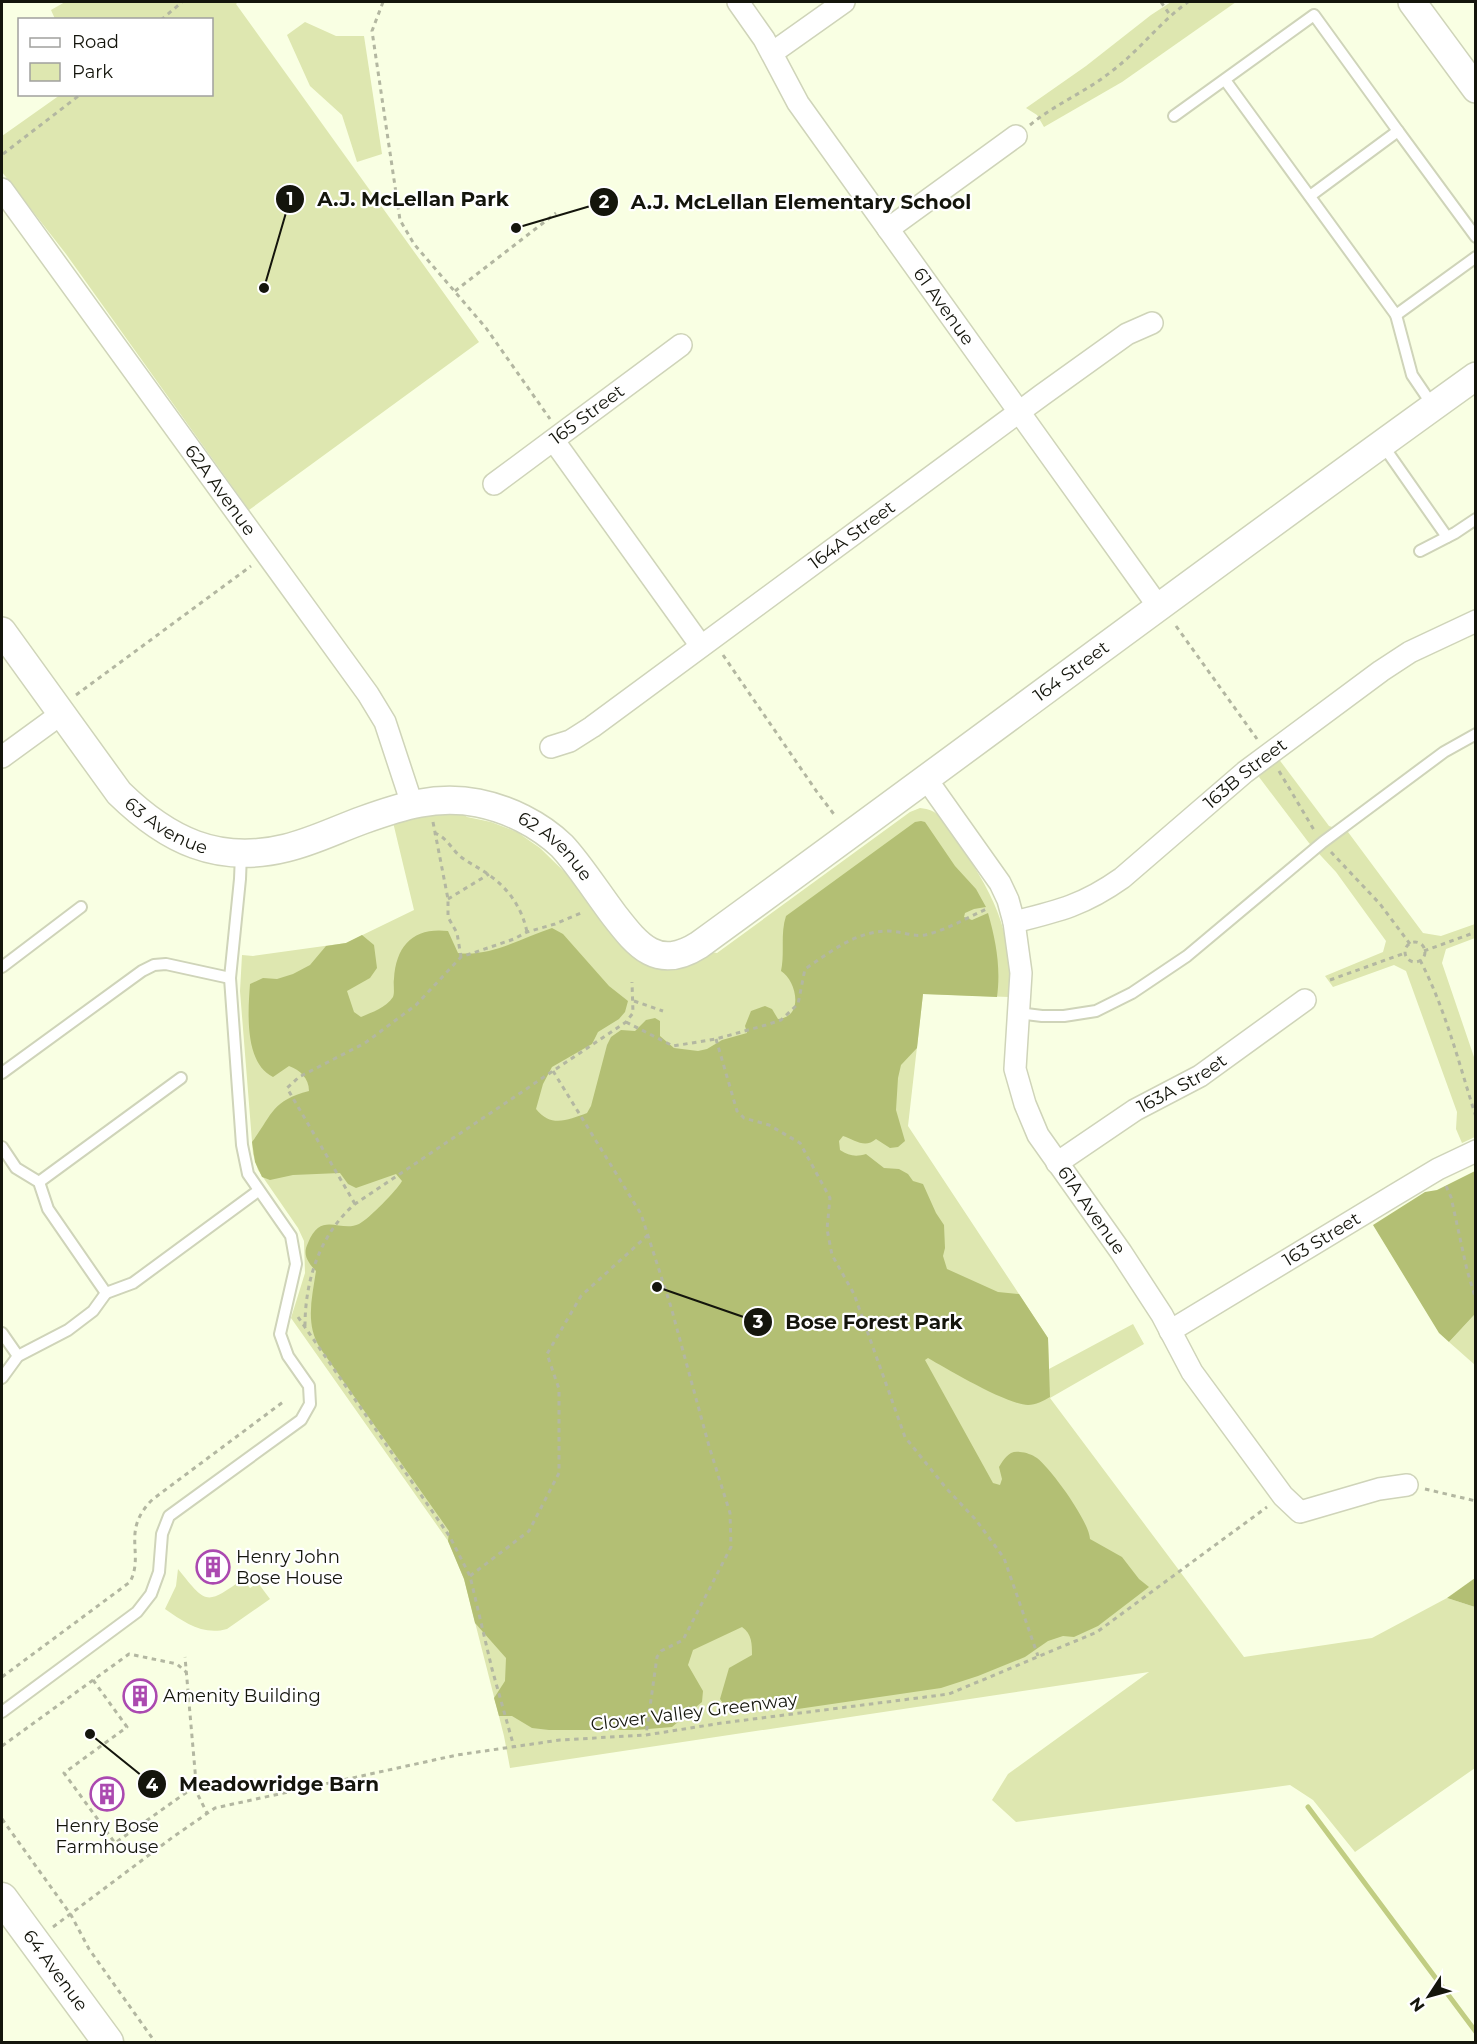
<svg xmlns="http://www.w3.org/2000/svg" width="1477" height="2044" font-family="Montserrat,sans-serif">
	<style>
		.green { fill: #dee7b0 }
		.forest { fill: #b3bf74 }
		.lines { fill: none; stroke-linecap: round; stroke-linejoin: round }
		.stream { stroke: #c1cd82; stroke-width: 5 }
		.service-casing { stroke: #cfd4b9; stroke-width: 14 }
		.minor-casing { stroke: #cfd4b9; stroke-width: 24 }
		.tertiary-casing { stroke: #cfd4b9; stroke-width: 30 }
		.secondary-casing { stroke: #cfd4b9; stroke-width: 33 }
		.path { stroke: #b3b7a1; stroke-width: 3; stroke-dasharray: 4.5 4.5; stroke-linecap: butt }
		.service { stroke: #fff; stroke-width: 10 }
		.minor { stroke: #fff; stroke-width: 21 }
		.tertiary { stroke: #fff; stroke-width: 27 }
		.secondary { stroke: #fff; stroke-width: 30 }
		.labels { text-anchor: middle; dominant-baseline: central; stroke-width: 4.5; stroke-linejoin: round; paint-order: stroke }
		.street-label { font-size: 18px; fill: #14150c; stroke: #fff }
		.poi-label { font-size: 18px; fill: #14150c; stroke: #fff; text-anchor: start }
		.leader { fill: none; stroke: #14150c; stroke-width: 2 }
		.callout-dot { fill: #14150c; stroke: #fff; stroke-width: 2 }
		.mark-label { font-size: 18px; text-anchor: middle; font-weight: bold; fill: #fff }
		.callout-label { font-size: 20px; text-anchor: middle; font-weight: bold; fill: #14150c; stroke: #fff; stroke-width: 4.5; stroke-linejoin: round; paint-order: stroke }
	</style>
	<rect width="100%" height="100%" fill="#f9ffe3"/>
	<!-- green -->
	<g class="green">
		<path d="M65,2H238L236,4L479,342L249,510L66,254L2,172V136L60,95L212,94V20L55,19L51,10Z"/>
		<path d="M1171,2H1236L1122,82L1044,127L1037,115L1026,108L1086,66L1151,15Z"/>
		<path d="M305,22L336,36H364L382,154L357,162L342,115L310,86L287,35Z"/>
		<path d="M1278,758L1329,826L1348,832L1423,933L1441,936L1475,924V938L1446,949L1442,963L1475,1060V1137L1462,1143L1456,1129L1457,1112L1406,971L1394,965L1333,987L1325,976L1383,952L1386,941L1336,872L1309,843L1259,777L1264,769Z"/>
		<path d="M920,808C929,809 935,811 941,818C982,876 1016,922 1009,997L923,994L908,1126L1048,1338L1049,1369L1133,1324L1144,1344L1050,1398L1244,1657L1372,1638L1447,1598L1475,1607V1768L1355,1852L1313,1800L1290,1785L1016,1822L992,1800L1008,1774L1149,1672L510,1768L504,1736L464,1579L448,1541L291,1318L305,1273L304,1241L298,1228L258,1170L253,1154L240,991L242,955L253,956L346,943L414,910L392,818L460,812L467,817L491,822L517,832L540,848L583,890L586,901L612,935L717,953L910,812Z"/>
		<path d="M1475,1314V1365L1449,1342Z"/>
		<path d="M178,1569C207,1605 206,1605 243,1579L250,1588L258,1583L270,1599L227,1629C203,1636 184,1622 165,1609L176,1586Z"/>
	</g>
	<!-- forest -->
	<g class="forest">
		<path d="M921,821L925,822L955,866L976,889L986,907L974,909L965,913L964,917L972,920L988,913C996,941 1001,968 997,997L923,994L917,1048L901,1065L898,1078L896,1110L905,1141L898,1147L890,1148L876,1139C865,1149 855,1140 843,1136L839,1141L840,1150C849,1156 856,1157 866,1154L884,1168L899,1169L908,1174L913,1181L923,1184L936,1213L944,1225L945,1248L943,1256L947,1269L998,1292L1019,1294L1048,1338L1050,1397C1043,1401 1036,1405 1028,1405C1008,1405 947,1369 928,1358L925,1360L993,1483L1000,1485L1002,1479L999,1467C1004,1459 1009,1450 1020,1452C1025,1452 1033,1455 1037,1458C1052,1470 1089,1521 1090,1539L1122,1557L1139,1579L1149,1587L1098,1626L1074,1637L1063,1636L1048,1641L1025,1657L978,1676L941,1688L791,1710L755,1698L744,1699L735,1705L725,1706L720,1699L729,1668L752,1655C752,1644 752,1634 742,1627L693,1650L688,1665L703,1691L702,1702L672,1727L636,1730H549L532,1728L512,1716H499L494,1698L505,1681L506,1658L475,1623L464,1579L448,1541L449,1531L320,1348C305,1324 312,1298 316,1271C308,1262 302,1255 308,1243C321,1210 340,1233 359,1224C369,1219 397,1190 402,1181L396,1174L356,1188L348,1184L340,1173L293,1175L270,1180L262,1177L255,1162L252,1142C273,1114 271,1101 309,1091C309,1078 300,1070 289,1066L273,1077C244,1063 248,1011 250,984L263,978L277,979L293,974L310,965L326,946L346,943L362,935L374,945L377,968L370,978L347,991L354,1012L361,1017C372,1012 386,1008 393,997C395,992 393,984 394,979C396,945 414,927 448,931L458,953C491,957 521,938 552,928L563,934L609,986L628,1001L625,1012L619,1019L598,1032L592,1044L552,1067L543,1084L536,1109C551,1128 568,1120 587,1113L591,1106L607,1045L611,1037L621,1030L635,1031L646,1020L655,1018L660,1021V1036L674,1048L698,1051L707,1049L722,1040L747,1033L745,1026L751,1011L765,1006L772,1009L778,1019C805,1017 796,980 781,971C785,953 780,934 786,916L915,822Z"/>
		<path d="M1475,1171V1314L1449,1342L1439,1333L1373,1225L1425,1192L1437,1190Z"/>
		<path d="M1475,1578V1607L1447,1598Z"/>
	</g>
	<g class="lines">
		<!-- stream -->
		<path class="stream" d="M1308,1807L1476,2032"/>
		<!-- service casing -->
		<g class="service-casing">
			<g id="service">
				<path d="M1225,80L1396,315L1476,257"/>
				<path d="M1174,116L1314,15L1398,131L1310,196"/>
				<path d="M1398,131L1476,237"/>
				<path d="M1396,315L1412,375L1433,406"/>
				<path d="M1382,444L1447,537"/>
				<path d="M1420,551L1455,533L1476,519"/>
				<path d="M2,967L81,907"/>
				<path d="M1018,1013L1042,1016H1064L1096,1011L1132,993L1187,956L1323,842L1444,752L1476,734"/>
				<path d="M2,1073L142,971L154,965L166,964L230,978"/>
				<path d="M2,1147L16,1168L39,1182L48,1209L106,1293L93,1311L68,1330L18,1356L2,1378"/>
				<path d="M39,1182L181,1078"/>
				<path d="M106,1293L133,1283L258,1191"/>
				<path d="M2,1333L18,1356"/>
				<path d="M2,1712L137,1612L151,1594L159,1572L162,1534L169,1516L301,1420L310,1404L309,1386L288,1356L280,1334L296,1264L291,1236L248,1174L242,1145L230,978L240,879L241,854"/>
			</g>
		</g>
		<!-- minor casing -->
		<g class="minor-casing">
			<g id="minor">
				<path id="s1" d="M738,2L764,39L798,103L1158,606"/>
				<path d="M772,53L844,2"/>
				<path id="s2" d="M2,189L368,694L385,722L412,804"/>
				<path d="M888,229L1016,136"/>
				<path d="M554,441L701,646"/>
				<path id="s3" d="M494,484L681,345"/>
				<path id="s4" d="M551,747L570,741L592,727L1042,395L1127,334L1152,323"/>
				<path d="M2,757L61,714"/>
				<path id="s5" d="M927,780L1000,883L1008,900L1014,922L1021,973L1015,1069L1025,1104L1038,1135L1121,1252L1162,1315L1192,1372L1283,1496L1300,1512L1379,1489L1407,1485"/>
				<path id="s6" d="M1014,922C1059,911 1084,905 1122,878L1245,772L1381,671L1410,652L1476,621"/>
				<path id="s7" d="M1057,1163L1135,1110L1200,1076L1305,1000"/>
				<path id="s8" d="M1170,1331L1393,1196L1438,1169L1476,1151"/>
			</g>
		</g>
		<!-- tertiary casing -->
		<g class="tertiary-casing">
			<g id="tertiary">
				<path d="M1412,2L1476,89"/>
				<path id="s9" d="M2,631L119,793C167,840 218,865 286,848C312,842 338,829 363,820C402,806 436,795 478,803C508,809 539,824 562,846C579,864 598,894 614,915C638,946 658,971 699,945C959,756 1215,563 1476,376"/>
			</g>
		</g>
		<!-- secondary casing -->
		<g class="secondary-casing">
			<g id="secondary">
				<path id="s10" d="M2,1898L108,2042"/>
			</g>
		</g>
		<!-- path -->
		<g class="path">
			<path d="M383,2L372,31L400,220L414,244L486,328L550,419"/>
			<path d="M1161,2L1170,15"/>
			<path d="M161,20L182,2"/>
			<path d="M1030,125C1055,104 1086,92 1112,71C1140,50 1160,22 1188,2"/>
			<path d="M3,154L81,94"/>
			<path d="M455,291L556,213"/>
			<path d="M1176,626L1257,739"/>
			<path d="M723,655L817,792L836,817"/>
			<path d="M76,695L251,566"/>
			<path d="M1279,771L1314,830"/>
			<path d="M433,822L448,899V917L457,933L461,957"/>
			<path d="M434,833C446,836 452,850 461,857C470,864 480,868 489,875C509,889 522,908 527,932"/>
			<path d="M1331,852L1380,904L1410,944"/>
			<path d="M448,899L489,874"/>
			<circle cx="1415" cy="952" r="10"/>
			<path d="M1424,951L1476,932"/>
			<path d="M1420,960C1446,1010 1459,1064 1476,1117"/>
			<path d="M1330,980L1405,953"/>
			<path d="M634,1001L663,1011"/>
			<path d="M626,1022L673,1046L716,1039L766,1025L781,1020L798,1004L805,969C832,951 854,932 888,931C900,931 913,937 925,935C947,930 968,917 989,908"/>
			<path d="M716,1039L737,1111L744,1118L769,1125L800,1143L830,1198L827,1229L832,1255L854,1294L905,1437L946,1488L976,1520L1004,1558L1038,1656"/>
			<path d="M553,1071L641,1214L671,1307L709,1446L730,1513L731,1547L683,1640L661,1651L657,1657L646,1735"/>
			<path d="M1446,1186L1451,1197L1467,1270L1476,1300"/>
			<path d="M355,1204L287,1088L299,1077L365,1043L416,1005L461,957L514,939L527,932L555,924L581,913"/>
			<path d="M298,1317L450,1537L470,1576L492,1669L514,1747"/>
			<path d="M305,1326C305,1280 320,1234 355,1204L626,1022L633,1013L632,982"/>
			<path d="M1425,1489L1476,1501"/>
			<path d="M470,1576L529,1531L559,1473V1389L547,1354L581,1296L648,1235"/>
			<path d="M2,1677L130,1582C145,1553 120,1531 153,1499L283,1402"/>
			<path d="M93,1680L127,1727L64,1773L115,1843L194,1787L196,1782L185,1657"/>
			<path d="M2,1746L129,1654L177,1664L186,1672"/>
			<path d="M194,1787L207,1813"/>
			<path d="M2,1819L71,1915L89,1949L155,2042"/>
			<path d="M53,1927L173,1837L215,1808L457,1755L560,1740L646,1735L722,1723L949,1694L1097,1632L1267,1507"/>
		</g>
		<!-- service -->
		<use href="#service" class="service"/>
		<!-- minor -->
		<use href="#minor" class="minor"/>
		<!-- tertiary -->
		<use href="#tertiary" class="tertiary"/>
		<!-- secondary -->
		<use href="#secondary" class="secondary"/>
	</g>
	<!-- icons -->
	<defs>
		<g id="building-ring" transform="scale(1.725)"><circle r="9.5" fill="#fff" stroke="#ab49b0" stroke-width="1.5"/><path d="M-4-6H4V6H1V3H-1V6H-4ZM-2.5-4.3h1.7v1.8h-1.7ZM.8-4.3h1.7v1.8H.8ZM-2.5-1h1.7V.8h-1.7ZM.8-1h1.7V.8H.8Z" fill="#ab49b0"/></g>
	</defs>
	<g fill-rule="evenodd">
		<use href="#building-ring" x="213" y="1567"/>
		<use href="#building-ring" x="140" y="1696"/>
		<use href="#building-ring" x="107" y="1794"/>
	</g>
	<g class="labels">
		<!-- street labels -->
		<g class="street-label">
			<text stroke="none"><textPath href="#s1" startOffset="368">61 Avenue</textPath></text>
			<text stroke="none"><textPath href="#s3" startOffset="116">165 Street</textPath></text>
			<text stroke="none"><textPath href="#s2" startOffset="372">62A Avenue</textPath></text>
			<text stroke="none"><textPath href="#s4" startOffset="369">164A Street</textPath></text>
			<text stroke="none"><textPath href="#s9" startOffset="1332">164 Street</textPath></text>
			<text stroke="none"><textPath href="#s6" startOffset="279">163B Street</textPath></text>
			<text stroke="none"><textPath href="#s9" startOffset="258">63 Avenue</textPath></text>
			<text stroke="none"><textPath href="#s9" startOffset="675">62 Avenue</textPath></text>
			<text stroke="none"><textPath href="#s7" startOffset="148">163A Street</textPath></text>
			<text stroke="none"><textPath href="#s5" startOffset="478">61A Avenue</textPath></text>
			<text stroke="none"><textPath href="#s8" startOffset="177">163 Street</textPath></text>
			<text transform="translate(694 1712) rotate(-7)">Clover Valley Greenway</text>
			<text stroke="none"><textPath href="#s10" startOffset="90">64 Avenue</textPath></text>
		</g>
		<!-- poi labels -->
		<g class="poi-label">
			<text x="236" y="1557">Henry John<tspan x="236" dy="21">Bose House</tspan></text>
			<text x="163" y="1696">Amenity Building</text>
			<text x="107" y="1826" text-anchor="middle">Henry Bose<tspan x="107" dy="21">Farmhouse</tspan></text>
		</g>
	</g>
	<!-- callouts -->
	<path class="leader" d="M264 288L290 199M516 228L604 202M657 1287L758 1322M90 1734L152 1784"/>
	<g class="callout-dot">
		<circle cx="264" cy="288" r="6"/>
		<circle cx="516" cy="228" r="6"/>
		<circle cx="657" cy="1287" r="6"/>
		<circle cx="90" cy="1734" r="6"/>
		<circle cx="290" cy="199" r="15"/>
		<circle cx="604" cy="202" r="15"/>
		<circle cx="758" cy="1322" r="15"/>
		<circle cx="152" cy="1784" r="15"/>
	</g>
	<g class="mark-label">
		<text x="290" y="205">1</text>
		<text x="604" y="208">2</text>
		<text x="758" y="1328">3</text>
		<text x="152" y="1791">4</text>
	</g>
	<g class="callout-label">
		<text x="413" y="206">A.J. McLellan Park</text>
		<text x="801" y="209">A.J. McLellan Elementary School</text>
		<text x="874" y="1329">Bose Forest Park</text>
		<text x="279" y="1791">Meadowridge Barn</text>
	</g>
	<!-- border -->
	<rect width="1477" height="2044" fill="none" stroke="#14150c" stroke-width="6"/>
	<!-- legend -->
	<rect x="18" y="18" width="195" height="78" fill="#ffffff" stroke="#a1a19e" stroke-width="1.5"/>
	<rect x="30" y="38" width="30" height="9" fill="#ffffff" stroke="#a1a19e" stroke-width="1.5"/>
	<text x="72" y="48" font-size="18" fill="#14150c">Road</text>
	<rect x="30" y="63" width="30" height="18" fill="#dee7b0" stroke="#a1a19e" stroke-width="1.5"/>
	<text x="72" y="78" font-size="18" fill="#14150c">Park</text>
	<!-- north arrow -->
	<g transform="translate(1429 1996) rotate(234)" stroke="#ffffff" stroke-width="4.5" paint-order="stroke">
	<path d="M0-4.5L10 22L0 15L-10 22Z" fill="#14150c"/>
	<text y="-9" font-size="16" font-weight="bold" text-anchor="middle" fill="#14150c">N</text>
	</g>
</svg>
